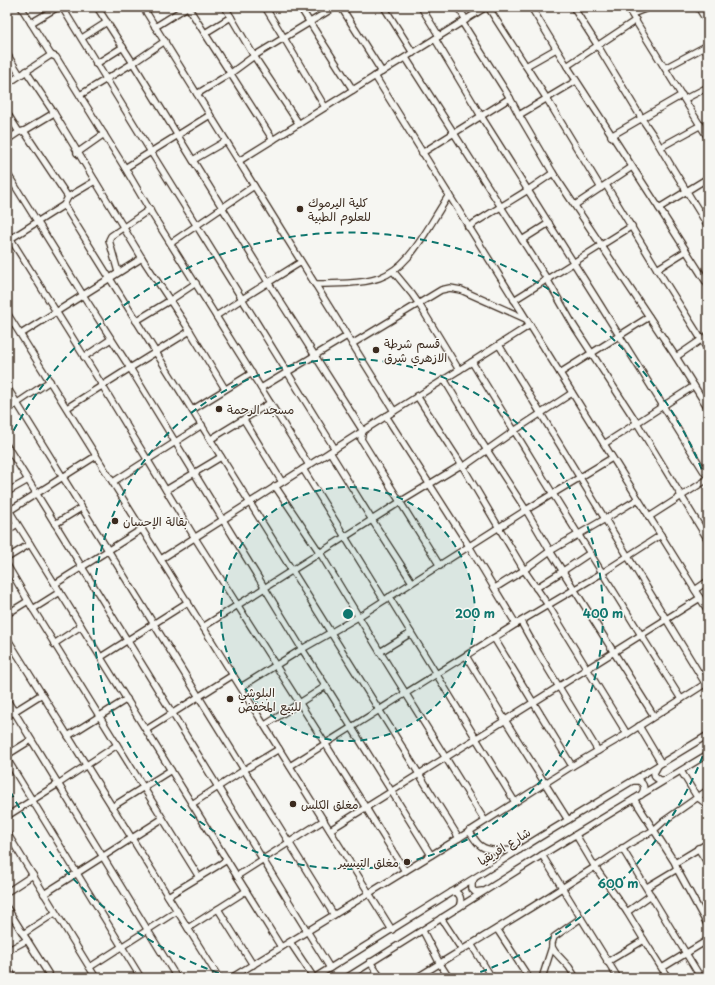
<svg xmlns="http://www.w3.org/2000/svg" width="715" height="985" font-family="'Playpen Sans','Playpen Sans Arabic',sans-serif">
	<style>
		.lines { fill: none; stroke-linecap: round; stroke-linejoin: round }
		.minor-casing { stroke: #3b2a1e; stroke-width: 8 }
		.minor { stroke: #f6f6f2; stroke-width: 5.5 }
		.ring { fill: none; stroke: #0f766e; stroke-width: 2; stroke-dasharray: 7 5 }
		.poi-dot { fill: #3b2a1e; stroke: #f6f6f2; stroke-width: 1.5 }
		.labels { text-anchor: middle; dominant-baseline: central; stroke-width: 3; stroke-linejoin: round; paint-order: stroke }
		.poi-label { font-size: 12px; fill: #3b2a1e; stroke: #f6f6f2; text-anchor: start }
		.street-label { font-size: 12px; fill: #3b2a1e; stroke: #f6f6f2 }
		.centre { fill: #0f766e; stroke: #f6f6f2; stroke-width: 2 }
		.ring-label { font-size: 12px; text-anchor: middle; font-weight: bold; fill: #0f766e; stroke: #f6f6f2; stroke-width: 3; stroke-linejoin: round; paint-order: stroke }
	</style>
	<rect width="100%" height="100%" fill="#f6f6f2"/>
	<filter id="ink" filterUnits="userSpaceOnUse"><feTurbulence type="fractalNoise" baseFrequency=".025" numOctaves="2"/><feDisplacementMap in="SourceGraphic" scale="8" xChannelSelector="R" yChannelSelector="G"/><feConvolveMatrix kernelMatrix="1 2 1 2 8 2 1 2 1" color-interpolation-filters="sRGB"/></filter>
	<g filter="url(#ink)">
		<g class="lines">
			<!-- minor casing -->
			<g class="minor-casing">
				<g id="minor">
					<path d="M21,7L51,55L56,57L125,168L152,214L309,465"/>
					<path d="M62,7L151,152L335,449"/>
					<path d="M97,7L133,63L268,282L363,431L361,439L440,566"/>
					<path d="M143,7L394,411"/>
					<path d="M188,7L273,140"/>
					<path d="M225,7L254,56L299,124"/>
					<path d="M265,7L284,38L325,107"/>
					<path d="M300,7L353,90"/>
					<path d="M341,7L382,72"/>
					<path d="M384,7L413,53"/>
					<path d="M421,7L439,36"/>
					<path d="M458,7L466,20"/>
					<path d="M488,7L547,99L601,188"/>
					<path d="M531,7L567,66L659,208L708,178"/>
					<path d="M573,7L598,46L642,119L653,135L670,164L708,226"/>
					<path d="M627,7L708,138"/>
					<path d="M698,7L708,23"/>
					<path d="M632,14L650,7"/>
					<path d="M462,22L510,98L519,115L553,173L676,357L708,408"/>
					<path d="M31,23L58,7"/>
					<path d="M155,27L187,7"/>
					<path d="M205,33L231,17"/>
					<path d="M82,38L107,22"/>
					<path d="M435,39L481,116L594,295L708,478"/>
					<path d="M7,54L20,75"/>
					<path d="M406,58L547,279L574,326L637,423L708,540"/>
					<path d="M96,64L123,47"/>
					<path d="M526,66L556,49"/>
					<path d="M567,66L636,20"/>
					<path d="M665,68L708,45"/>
					<path d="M26,71L54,113L142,258L190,331L225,389"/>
					<path d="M375,76L708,611"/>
					<path d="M7,84L51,55"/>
					<path d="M197,94L231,73L254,56L335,7"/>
					<path d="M80,95L133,63L165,41"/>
					<path d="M685,99L708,87"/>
					<path d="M7,113L19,132L24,131L68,197L64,205L459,838"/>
					<path d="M519,115L576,81"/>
					<path d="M24,131L54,113"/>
					<path d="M611,136L682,95"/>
					<path d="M7,140L19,132"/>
					<path d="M661,147L701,125"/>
					<path d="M77,153L104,134"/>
					<path d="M422,153L510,98"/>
					<path d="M193,160L226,141"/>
					<path d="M239,161L486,7"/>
					<path d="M125,168L210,115"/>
					<path d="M7,173L83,295L130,368L302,649L326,686L431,855"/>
					<path d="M606,185L657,269L708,350"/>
					<path d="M68,197L95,181"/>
					<path d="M575,205L632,167"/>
					<path d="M659,208L708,285"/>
					<path d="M468,227L528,190L553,173"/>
					<path d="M7,233L102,385L195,538L366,808L405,871"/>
					<path d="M522,240L549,223"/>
					<path d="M7,241L64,205"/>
					<path d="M171,243L254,186"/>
					<path d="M657,269L686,251"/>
					<path d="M393,271L412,294L419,304L459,370"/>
					<path d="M118,272L109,240L111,236L150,209"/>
					<path d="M315,284C334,284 361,284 379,278C404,269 418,245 431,224C437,214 443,204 449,195"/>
					<path d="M514,300L632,226"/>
					<path d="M7,313L392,930"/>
					<path d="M216,316L242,299L301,262"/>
					<path d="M136,321L169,301L196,283"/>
					<path d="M21,334L142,258"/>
					<path d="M352,344L441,290L450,288L461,290L526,319"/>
					<path d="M499,345L705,683"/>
					<path d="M84,357L111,339"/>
					<path d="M676,357L708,335"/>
					<path d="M472,362L553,494L681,699"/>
					<path d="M560,373L649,317"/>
					<path d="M444,379L481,441L526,510L550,551L654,716"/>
					<path d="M7,387L334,915"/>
					<path d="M261,388L347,336"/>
					<path d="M417,396L463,467L524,570L548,605L627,734"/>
					<path d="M67,408L130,368L190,331"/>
					<path d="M7,410L50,381"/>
					<path d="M192,410L252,373"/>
					<path d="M386,416L469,546L516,624"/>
					<path d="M244,420L282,482"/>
					<path d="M211,439L270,403"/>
					<path d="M604,444L694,386"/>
					<path d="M7,446L330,968"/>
					<path d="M330,452L372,520L412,582"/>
					<path d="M463,467L514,431L572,393"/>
					<path d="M303,469L384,600"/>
					<path d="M113,482L202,425"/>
					<path d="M275,486L320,553L380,652L485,821"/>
					<path d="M166,490L221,457"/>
					<path d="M7,492L28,480"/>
					<path d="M7,507L281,947"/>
					<path d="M9,511L96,456"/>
					<path d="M649,517L708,479"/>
					<path d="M55,524L81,508"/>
					<path d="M7,531L17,524"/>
					<path d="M7,558L30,544"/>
					<path d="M161,559L530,325"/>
					<path d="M7,565L33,609L199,877"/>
					<path d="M55,584L142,529"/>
					<path d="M495,588L524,570L550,551L605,519L638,499"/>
					<path d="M536,588L563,571L590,553"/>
					<path d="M695,590L708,581"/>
					<path d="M389,597L515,802"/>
					<path d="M33,609L60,592"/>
					<path d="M7,614L28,601"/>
					<path d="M521,622L539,654L598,751"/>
					<path d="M203,627L400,502L461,465"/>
					<path d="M7,638L219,978"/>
					<path d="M494,638L572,766"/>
					<path d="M54,644L81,626"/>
					<path d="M380,652L411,633"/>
					<path d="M466,656L505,720L568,820"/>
					<path d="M101,657L188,602"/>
					<path d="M241,687L302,649L358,617L526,510L612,458"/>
					<path d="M7,700L177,978"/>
					<path d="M7,716L42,694"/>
					<path d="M265,725L326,686"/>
					<path d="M639,726L661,763"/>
					<path d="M146,730L233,675"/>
					<path d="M68,736L127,699"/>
					<path d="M7,755L31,740"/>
					<path d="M7,759L141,978"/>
					<path d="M290,766L516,624L602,573L661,535"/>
					<path d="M658,766L654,773L655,777L659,780H665"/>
					<path d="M681,771L697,797L708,805"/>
					<path d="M633,781H639C645,784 645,790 641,795"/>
					<path d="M634,799L675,863"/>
					<path d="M192,804L244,770L279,749"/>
					<path d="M112,807L171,770"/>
					<path d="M7,816L58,784L117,745"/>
					<path d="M330,830L700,598"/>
					<path d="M469,831C473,836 476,843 481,846C490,853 508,850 519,850"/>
					<path d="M7,833L96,978"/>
					<path d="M576,835L595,867L627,912L644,940L668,978"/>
					<path d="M622,848L701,978"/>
					<path d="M698,848L708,864"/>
					<path d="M542,855L618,978"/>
					<path d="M677,869L708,926"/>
					<path d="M237,876L324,820"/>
					<path d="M474,879L472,883V889L475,892L482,891"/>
					<path d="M647,887L677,869L675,863L708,843"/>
					<path d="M7,892L33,875"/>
					<path d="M452,892C461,892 462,900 459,907"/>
					<path d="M44,894L162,819"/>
					<path d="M168,896L227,860"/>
					<path d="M7,908L51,978"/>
					<path d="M218,909L253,965"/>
					<path d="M627,912L651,895"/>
					<path d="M441,918L462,950"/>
					<path d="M188,928L246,891"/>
					<path d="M497,929L529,978"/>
					<path d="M423,931L440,964L449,978"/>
					<path d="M23,934L55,913"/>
					<path d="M290,942L314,978"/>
					<path d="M471,944L492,978"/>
					<path d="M7,951L27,940"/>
					<path d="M370,962L381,978"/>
					<path d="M607,962L644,940"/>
					<path d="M7,967L14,978"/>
					<path d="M90,967L177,911"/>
					<path d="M662,968L708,940"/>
					<path d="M231,978L459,838L572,766L627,734L708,682"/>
					<path d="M314,978L540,837L708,735"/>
					<path d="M346,978L542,855L708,754"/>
					<path d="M416,978L532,907L595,867L634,841L654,830L664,821L708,790"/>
					<path d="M542,978L552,947"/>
					<path d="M576,978L569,967L555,952L552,947V943L554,937L581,918"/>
				</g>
			</g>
			<!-- minor -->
			<use href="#minor" class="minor"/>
		</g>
	</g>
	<!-- distance rings -->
	<circle cx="348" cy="614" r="127" fill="#0f766e" fill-opacity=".12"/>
	<g class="ring">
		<circle cx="348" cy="614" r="127"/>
		<circle cx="348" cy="614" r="255"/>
		<path d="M707 745A382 382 0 0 1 466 977M230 977A382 382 0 0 1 8 787M8 441A382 382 0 0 1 707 483"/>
	</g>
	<!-- markers -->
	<g class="poi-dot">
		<circle cx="300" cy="209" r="4"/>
		<circle cx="376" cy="350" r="4"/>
		<circle cx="219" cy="409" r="4"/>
		<circle cx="115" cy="521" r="4"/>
		<circle cx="230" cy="699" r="4"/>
		<circle cx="293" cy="804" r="4"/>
		<circle cx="407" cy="862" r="4"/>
	</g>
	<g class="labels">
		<!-- poi labels -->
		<g class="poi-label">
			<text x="308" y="202">كلية اليرموك<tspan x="308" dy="14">للعلوم الطبية</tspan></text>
			<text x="384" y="343">قسم شرطة<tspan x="384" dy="14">الازهري شرق</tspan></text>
			<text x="227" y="409">مسجد الرحمة</text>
			<text x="123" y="521">بقالة الإحسان</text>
			<text x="238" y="692">البلوشي<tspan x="238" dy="14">للبيع المخفض</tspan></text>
			<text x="301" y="804">مغلق الكلس</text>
			<text x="399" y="862" text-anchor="end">مغلق التيسير</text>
		</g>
		<!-- street labels -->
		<g class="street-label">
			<text transform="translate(504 846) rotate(-32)">شارع افريقيا</text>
		</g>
	</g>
	<circle cx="348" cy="614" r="6" class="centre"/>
	<g class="ring-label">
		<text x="475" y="618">200 m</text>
		<text x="603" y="618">400 m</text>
		<text x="618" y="888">600 m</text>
	</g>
	<!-- margin -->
	<rect width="715" height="985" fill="none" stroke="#f6f6f2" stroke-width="24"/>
	<rect x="12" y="12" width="691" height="961" fill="none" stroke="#3b2a1e" stroke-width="1.5" filter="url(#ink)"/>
</svg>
